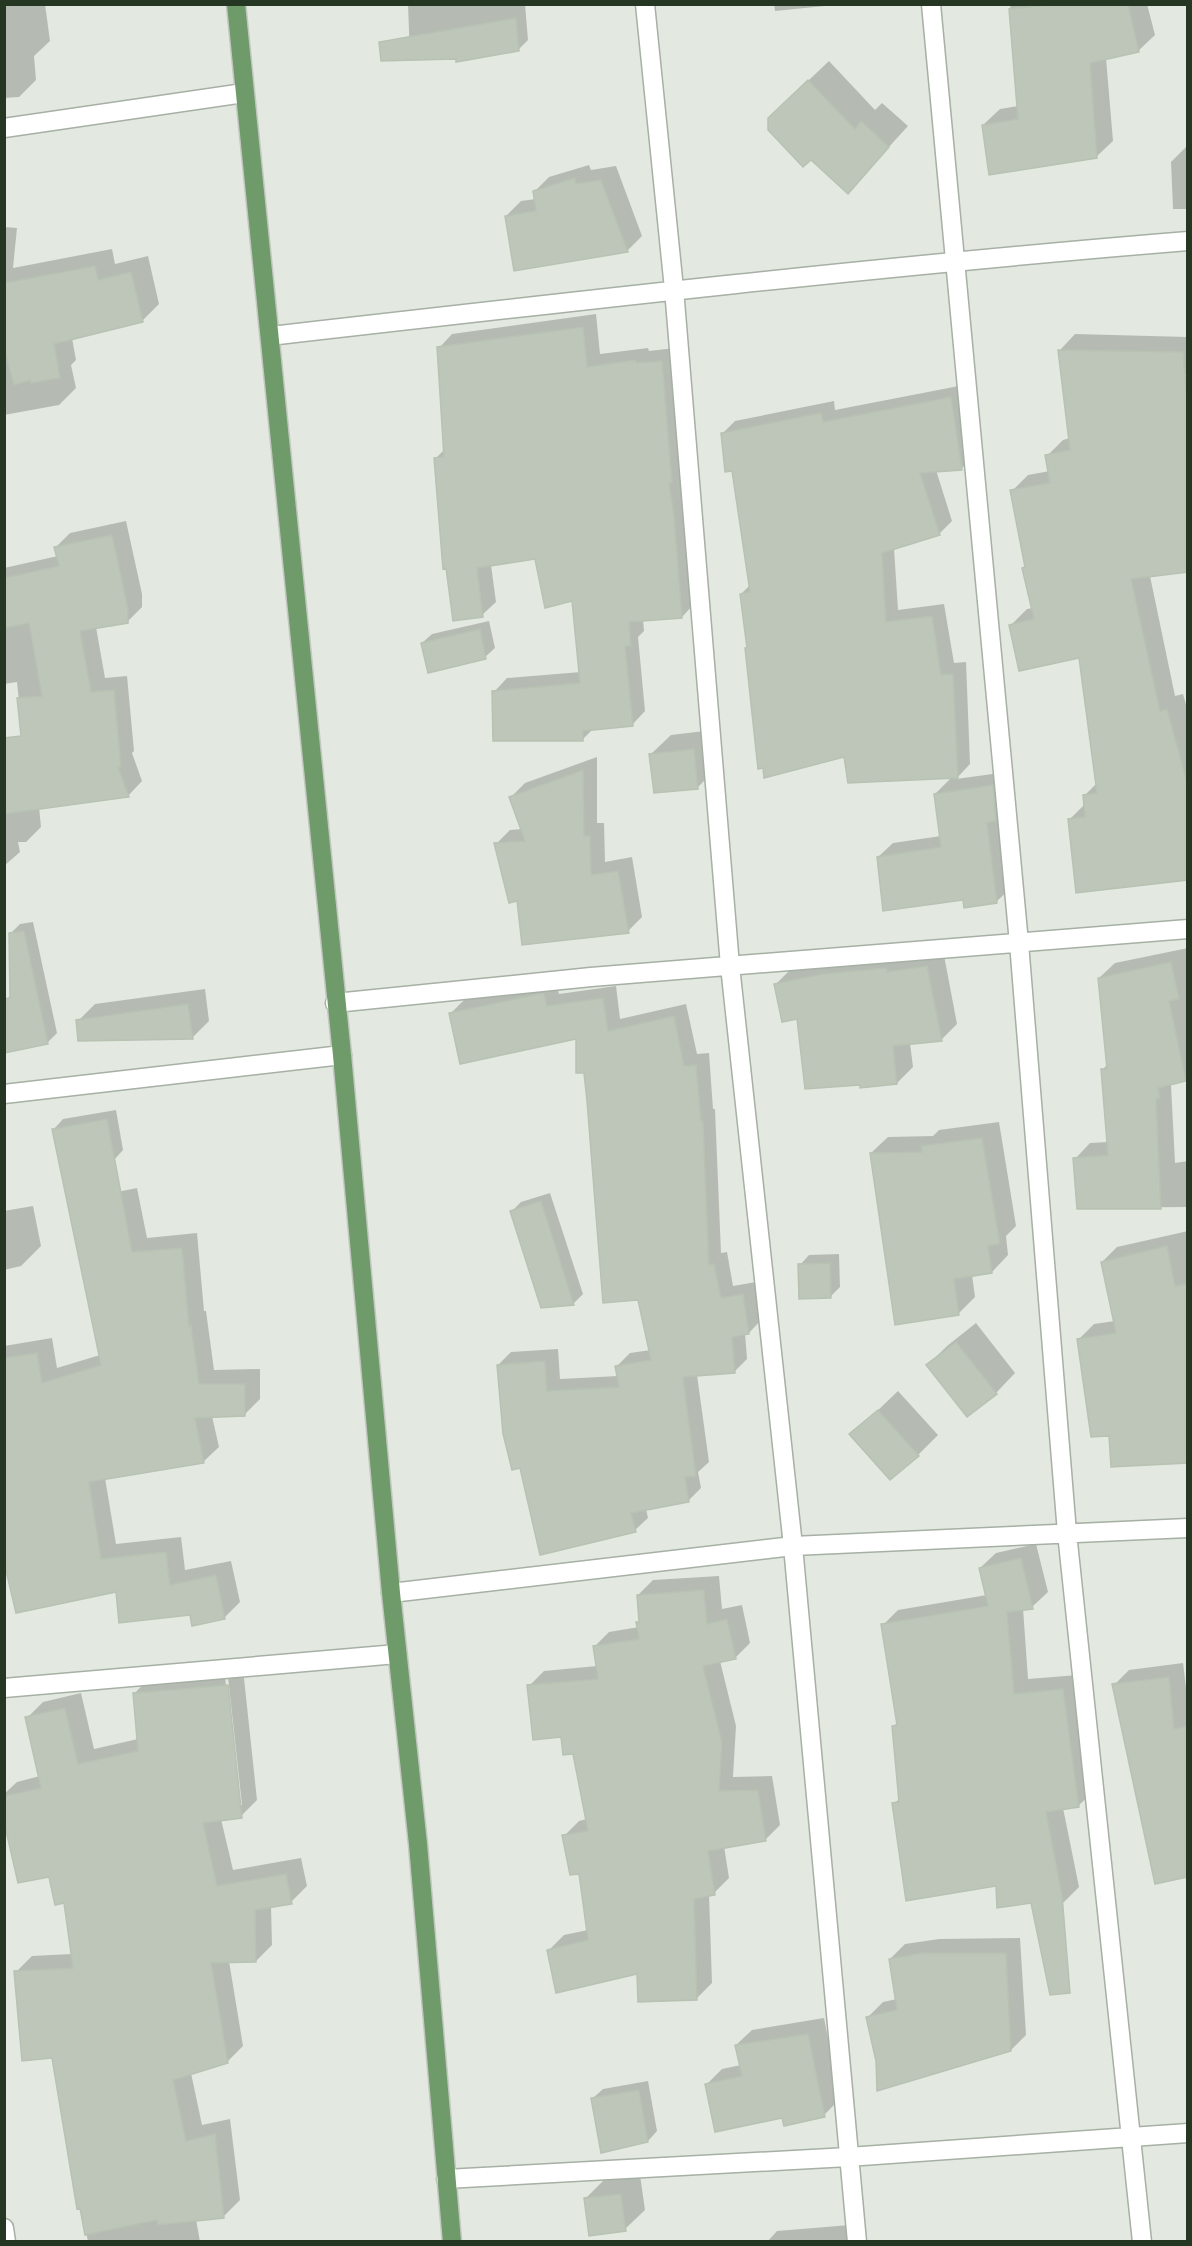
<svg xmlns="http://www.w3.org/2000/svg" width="1192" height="2246" font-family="Raleway,sans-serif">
  <rect width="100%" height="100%" fill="#e3e9e0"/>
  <!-- shadow -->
  <path fill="#0003" fill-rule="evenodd" d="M4 4H45L50 41 34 56 36 80 19 97 4 98Z
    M408 4H525L528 40 518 50 457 57 410 58Z
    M774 4H845L775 11Z
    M1010 4H1147L1155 35 1138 51 1106 58 1113 141 1096 157 983 125 1000 109 1018 106Z
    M829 61 875 110 882 103 908 126 848 192 789 99Z
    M1188 145V209H1173L1171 162Z
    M589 165 591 170 616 166 642 236 627 251 506 216 521 201 536 199 535 191 549 177Z
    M4 227 17 228 13 268 112 249 115 264 148 256 159 304 142 321 72 338 76 360 71 365 76 388 59 405 4 415Z
    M596 314 600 354 648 348 649 351 675 348 695 603 682 617 643 619 644 631 638 637 645 711 632 725 594 728 582 740 494 692 507 678 581 672 573 599 536 557 491 565 496 602 482 615 436 458 445 449 439 348 452 334Z
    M1075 334 1188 337V374L1116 388 1150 576 1175 696 1183 694 1188 712V879L1069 820 1085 804 1084 796 1097 783 1080 656 1011 625 1027 609 1033 608 1023 568 1026 566 1012 491 1028 475 1050 471 1047 456 1063 440 1070 438 1060 350Z
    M964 385 974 456 962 468 936 470 952 521 939 534 894 548 898 610 944 604 954 663 966 662 970 764 956 779 1007 772 1011 888 996 902 878 857 893 843 941 836 935 794 952 777 846 755 746 649 748 646 741 594 750 585 733 469 722 434 735 421 834 401 835 410Z
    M126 521 142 594V607L127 622 96 627 105 678 127 676 134 751 132 753 142 781 128 796 39 807 41 827 26 842H18L20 852 4 866V741L23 740 17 682 4 684V568L58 556 56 547 70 533Z
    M489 621 495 648 485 657 422 643 432 634Z
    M713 730 717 768 698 787 651 754 671 735Z
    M597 757V823H604L605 862 632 857 642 917 628 931 518 899 496 844 510 830 522 829 511 797 525 783Z
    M33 922 57 1033 48 1042 7 999 11 995V933L20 924Z
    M1188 948V1078L1171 1085 1175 1163 1188 1161V1207L1078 1208 1075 1159 1090 1143 1108 1142 1102 1070 1108 1064 1099 978 1115 963Z
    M943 950 957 1024 941 1040 910 1043 913 1067 897 1083H861L798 1017 775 985 791 969Z
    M556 981 559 994 616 986 620 1019 686 1004 697 1054 709 1053 713 1109H715L721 1253 727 1252 733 1286 756 1282 761 1320 749 1333H745L747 1359 734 1372 697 1375 709 1462 698 1472 701 1488 688 1501 646 1509 648 1518 635 1530 498 1365 511 1352 558 1349 560 1379 618 1376 617 1366 630 1353 651 1350 577 1037 451 1013 464 1000Z
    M205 989 209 1021 193 1037 78 1021 95 1004Z
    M116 1110 123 1150 114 1160 54 1129 63 1119Z
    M999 1122 1016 1226 1006 1236 1008 1255 992 1272 972 1275 975 1297 959 1313 871 1153 888 1137 933 1136 939 1130Z
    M137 1188 147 1238 197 1233 204 1311H206L214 1370 260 1369V1399L244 1415 212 1416 219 1447 203 1462 105 1478 116 1544 181 1537 185 1570 231 1561 240 1602 225 1617 193 1625 191 1614 4 1555V1346L52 1338 57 1368 100 1355 87 1198Z
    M550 1193 583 1294 573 1304 512 1211 521 1202Z
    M33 1206 41 1246 21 1266 4 1270V1211Z
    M1188 1231V1461L1111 1434 1079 1339 1094 1324 1115 1321 1102 1262 1117 1247Z
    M839 1254 840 1287 830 1297 800 1265 809 1255Z
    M976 1323 1015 1373 996 1393 928 1365 947 1346Z
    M898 1391 938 1435 918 1455 890 1478 852 1435Z
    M1036 1544 1048 1592 1032 1607 1023 1608 1028 1679 1078 1675 1094 1791 1078 1806 1063 1808 1079 1887 1064 1902 1033 1909 1032 1902 997 1885 894 1804 900 1798 894 1726 898 1722 883 1625 898 1610 987 1595 980 1568 996 1553Z
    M719 1576 722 1609 742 1605 750 1643 735 1658 720 1661 736 1726 733 1777 772 1776 780 1825 765 1840 724 1846 729 1878 714 1893 709 1894 712 1983 697 1998 639 1972 549 1950 564 1935 588 1930 580 1872 564 1836 579 1821 587 1819 574 1752 529 1686 544 1671 597 1666 594 1647 609 1632 639 1627 638 1595 653 1580Z
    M1183 1663 1188 1704V1774L1114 1685 1129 1670Z
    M243 1669 257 1800 241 1816 221 1819 233 1870 301 1858 307 1886 291 1902 271 1906 272 1945 256 1961H229L243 2046 227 2062 191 2073 202 2125 230 2119 240 2200 224 2216 196 2219 200 2242H88L54 2056 16 1972 32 1956 72 1954 65 1901 50 1875 4 1815V1794L17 1782 40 1776 27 1718 43 1702 81 1693 94 1749 138 1739 134 1694 150 1677ZM225 1677H228L242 1805H239Z
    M1020 1938 1026 2035 1011 2050 877 2061 868 2017 883 2002 897 1999 890 1959 905 1944 939 1939Z
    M824 2018 840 2099 824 2115 706 2085 722 2069 741 2065 736 2045 752 2030Z
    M648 2081 657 2131 648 2141 593 2098 603 2089Z
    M640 2175 645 2210 625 2229 585 2199 605 2179Z
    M850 2225 851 2242H767L777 2231Z"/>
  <!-- building -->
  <path fill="#bdc6b9" stroke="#b7c2b3" stroke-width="1.5" d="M1059 4H1128L1139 52 1090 63 1097 158 989 175 982 125 1018 119 1009 9Z
    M516 18 519 51 456 62V59L381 61 379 42Z
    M808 80 855 129 861 121 889 147 848 194 811 160 803 167 768 130V118Z
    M575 178 576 184 601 180 628 252 514 271 505 216 536 211 533 191Z
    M95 266 98 280 131 272 143 322 54 344 60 378 31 383 30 380 14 385 4 348V283Z
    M583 327 587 367 636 360V363L662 361 672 483H669L674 516 682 618 629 622 631 646H625L633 726 583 731V741H493L492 691 580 683 572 601 545 608 535 559 477 568 483 617 453 621 446 568 443 569 434 458 444 457 437 347Z
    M1058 350 1183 352 1188 410V572L1131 579 1160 711 1167 709 1188 786V880L1076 893 1068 819 1085 817 1083 795 1097 793 1079 658 1019 671 1009 625 1034 619 1022 568 1025 567 1010 490 1050 483 1045 455 1070 450Z
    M951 397 962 470 920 473 940 535 882 553 886 622 932 616 941 675 953 674 958 778 848 783 844 757 764 778 763 768 758 769 745 648H747L740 594 750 592 732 471 725 472 721 433 821 413 823 422Z
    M112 535 128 609V623L80 631 91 692 114 690 121 767H118L129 797 4 814V738L21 736 17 698 42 696 29 623 4 628V578L59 566 54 547Z
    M480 629 486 659 428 673 421 643Z
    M694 749 698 789 654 793 649 754Z
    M583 770 584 836H590L591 875 618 871 629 933 522 945 517 901 509 903 494 843 525 841 509 797Z
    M993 785 996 821 987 823 997 903 964 908 963 900 883 911 877 857 941 847 934 794Z
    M24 931 48 1044 4 1053V999L10 998 9 933Z
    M1171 962 1179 999 1169 1001 1186 1081 1158 1088 1160 1098 1156 1099 1161 1209H1077L1073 1158 1108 1155 1101 1069H1107L1098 978Z
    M927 966 942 1041 893 1046 897 1084 860 1088V1085L805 1089 797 1019 782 1022 774 984 822 974 886 968 887 972Z
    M544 993 547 1006 603 998 608 1031 674 1016 684 1066 696 1065 701 1121H703L709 1265 714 1264 721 1298 743 1294 749 1334 732 1337 735 1373 683 1377 696 1476 685 1477 689 1502 631 1513 636 1532 540 1555 520 1468 512 1470 503 1434 497 1365 545 1361 547 1391 619 1387 615 1366 651 1360 638 1300 603 1303 587 1101 584 1073H576V1039L460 1064 449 1013Z
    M188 1004 193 1039 78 1041 76 1020Z
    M107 1119 132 1252 182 1248 189 1326 191 1325 199 1384H245V1416L195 1418 204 1463 89 1482 101 1559 166 1552 170 1585 216 1575 225 1619 192 1626 190 1615 119 1623 116 1592 16 1613 4 1562V1358L37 1353 42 1383 101 1365 52 1129Z
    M982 1138 1000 1244 988 1246 992 1273 954 1279 959 1315 895 1325 870 1153 922 1152 921 1146Z
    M541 1201 574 1305 541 1308 510 1211Z
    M1167 1246 1175 1286 1188 1284V1463L1111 1467 1109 1436 1091 1437 1077 1339 1116 1333 1101 1262Z
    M830 1263 831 1298 799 1299 798 1264Z
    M956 1342 997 1394 967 1417 926 1365Z
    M878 1410 919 1456 890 1480 849 1434Z
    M1021 1558 1033 1609 1007 1612 1014 1694 1063 1689 1079 1807 1046 1812 1062 1895 1070 1993 1050 1995 1031 1903 997 1908 996 1886 906 1901 892 1803 899 1802 892 1726 897 1725 881 1624 988 1606 979 1568Z
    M704 1590 707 1624 727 1619 736 1659 703 1666 722 1742 719 1791 758 1790 766 1841 708 1851 715 1895 694 1899 697 2000 638 2002 637 1974 556 1993 547 1950 588 1940 579 1874 570 1875 562 1835 588 1831 573 1754 563 1755 561 1737 533 1740 527 1685 598 1679 593 1646 639 1639 636 1622H639L637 1595Z
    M1169 1677 1174 1729 1188 1726V1877L1155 1884 1112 1684Z
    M228 1685 242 1818 203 1823 217 1886 286 1874 292 1904 255 1910 256 1962 211 1963 228 2063 173 2080 186 2141 215 2134 224 2218 158 2225 157 2220 85 2235 80 2208 77 2209 52 2058 22 2061 14 1971 73 1968 64 1903 55 1905 49 1877 18 1883 4 1822V1796L41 1788 25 1717 65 1708 78 1764 138 1751 133 1693Z
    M923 1953H1006L1011 2051 877 2091 876 2061 866 2017 897 2010 889 1959Z
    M808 2034 825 2117 784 2126 782 2118 715 2132 705 2084 742 2076 735 2045Z
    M639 2090 648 2142 601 2153 591 2098Z
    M621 2194 626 2231 589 2236 584 2198Z"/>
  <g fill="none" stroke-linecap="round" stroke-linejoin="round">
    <defs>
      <path id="minor" d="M645 4 674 289 730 966 793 1546 857 2242
        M931 4 1019 943 1067 1533 1142 2242
        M4 128 244 93
        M270 336C576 301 881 266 1188 241
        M335 1003 591 977 1188 929
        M4 1094 342 1055
        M391 1593 793 1546 1188 1528
        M4 1688 397 1654
        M446 2179 848 2157 1188 2133
        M4 2228 6 2242"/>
      <path id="major" d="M236 4 342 1055 391 1593 418 1844 452 2242"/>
    </defs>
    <!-- minor casing -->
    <use href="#minor" stroke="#a6b0a4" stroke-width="21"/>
    <!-- major casing -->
    <use href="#major" stroke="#c2c7c1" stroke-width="21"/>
    <!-- minor -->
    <use href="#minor" stroke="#fff" stroke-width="18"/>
    <!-- major -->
    <use href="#major" stroke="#6f9a6a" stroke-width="18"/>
  </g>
  <!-- border -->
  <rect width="1192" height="2246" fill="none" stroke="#253723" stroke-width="12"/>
</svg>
